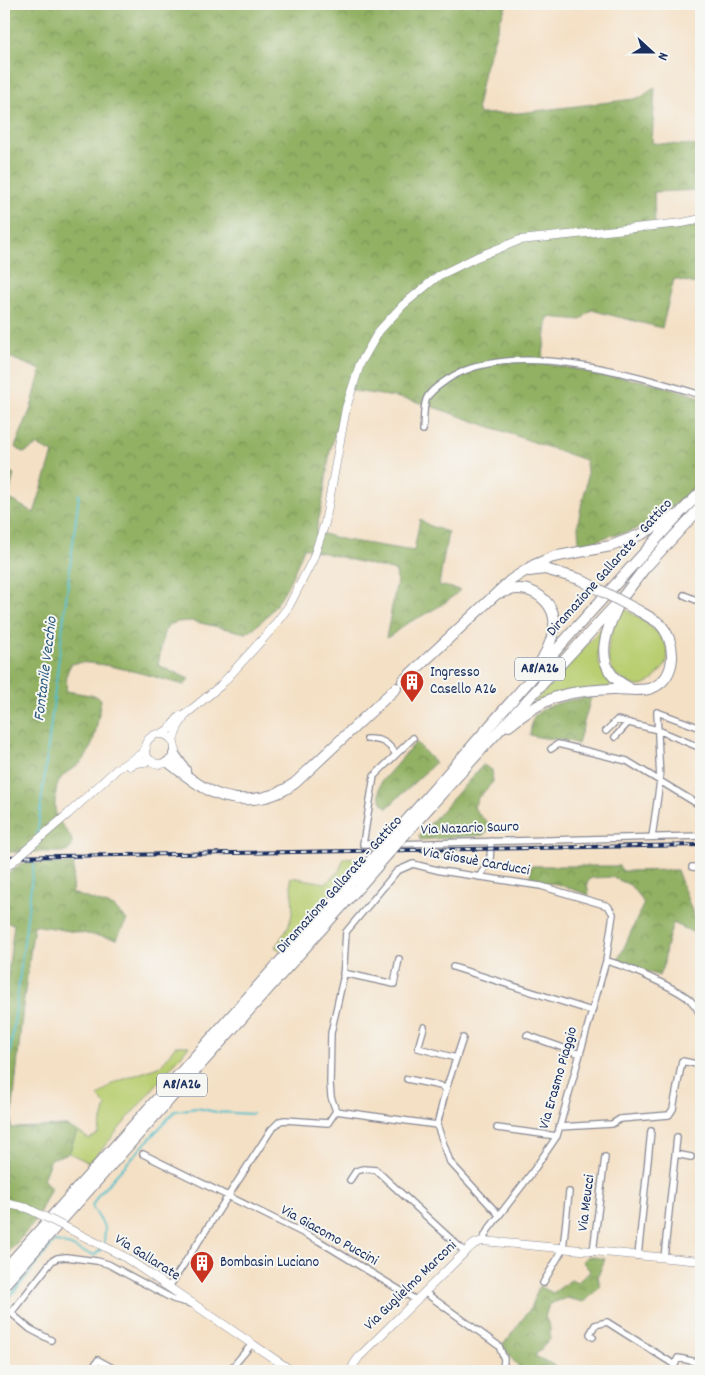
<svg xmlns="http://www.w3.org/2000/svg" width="705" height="1375" font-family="Dekko,sans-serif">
  <defs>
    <pattern id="forest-crowns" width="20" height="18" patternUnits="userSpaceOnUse" patternTransform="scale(1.25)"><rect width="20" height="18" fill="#92b163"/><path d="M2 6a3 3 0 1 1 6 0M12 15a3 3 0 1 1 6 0" fill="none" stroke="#769055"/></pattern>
  </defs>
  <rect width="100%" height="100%" fill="#f6f6f2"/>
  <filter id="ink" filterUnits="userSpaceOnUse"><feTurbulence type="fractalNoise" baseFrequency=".02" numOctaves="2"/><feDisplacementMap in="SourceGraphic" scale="10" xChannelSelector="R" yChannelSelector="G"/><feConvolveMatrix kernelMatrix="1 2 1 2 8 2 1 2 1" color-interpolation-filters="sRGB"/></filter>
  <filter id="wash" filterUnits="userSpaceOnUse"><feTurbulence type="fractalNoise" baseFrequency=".0096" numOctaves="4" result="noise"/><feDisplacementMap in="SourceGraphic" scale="20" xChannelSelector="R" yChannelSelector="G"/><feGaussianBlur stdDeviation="1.12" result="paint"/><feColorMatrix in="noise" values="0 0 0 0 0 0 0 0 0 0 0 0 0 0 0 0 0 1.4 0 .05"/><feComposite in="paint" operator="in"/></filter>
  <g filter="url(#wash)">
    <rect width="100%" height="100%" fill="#f4e0c5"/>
    <!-- grass -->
    <path fill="#b9ce71" stroke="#6a7e68" d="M623 608C640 619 676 637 666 664 665 667 661 670 659 673 655 678 648 685 641 686 635 687 628 682 623 680 597 665 610 628 623 608Z
      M605 624C599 639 593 659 604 673 607 678 611 681 614 686L531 706Z
      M367 857 282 951 275 947C296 918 294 912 290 877L326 883 339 871 344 858Z
      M175 1046H189L90 1163 69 1153 77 1131 89 1139 98 1134 106 1106 98 1096 113 1083 161 1066Z"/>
    <!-- forest -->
    <path fill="url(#forest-crowns)" stroke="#567060" d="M4 4H507L501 18 484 71 477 107 479 114 519 113 634 99 643 96 655 87 652 143 701 146V190L654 192 655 230 701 226V285L674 279 662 328 591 310 581 320 548 317 542 363 653 383 701 397V481C679 502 658 521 628 532 622 534 615 534 609 536 598 540 591 544 579 545 579 539 578 532 578 526 579 504 592 482 585 460L422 403 395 397 347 390 330 451 323 499 316 532 345 540 414 551 420 519 430 526 448 532 439 585 460 590C444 606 425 614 406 624 399 628 394 635 386 638L397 581 396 571 304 548C292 579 276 616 246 633L191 621 177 622 169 625 164 632 158 665 189 679 184 685C162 679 90 657 71 664L67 673 66 691 96 696 101 699C99 715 95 745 85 758 75 772 60 769 56 791 55 799 54 810 57 817 61 828 83 843 66 852H4V694L6 681 4 679V469L14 474 8 498 34 513 53 453 37 445 24 453 15 447 31 408 41 370 9 357 4 368Z
      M591 697 578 744C563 738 546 740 530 735 531 730 531 724 533 719 538 705 578 698 591 697Z
      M416 742 435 763 387 808C379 800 377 792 382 781Z
      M483 765 492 770 493 782 478 798 474 807C478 816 487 819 491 828L483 835 420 840 419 836Z
      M22 863 74 864 72 893 114 907 127 920 117 939 34 925 23 1006 11 1128 66 1126 77 1131 69 1153 51 1159 43 1179 51 1188 35 1222 4 1257V1006L14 924 4 922V877Z
      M531 866H619L623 871 677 870 701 936 673 923 666 947 664 963 659 976 617 961 622 952 644 903 630 885 612 877 591 878 587 883 589 895 557 884 530 881Z
      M589 1256 605 1259 598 1276 600 1286 591 1296 583 1302 567 1298 549 1304 545 1317 550 1327V1339L535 1356 566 1371H523L512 1359 503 1345 531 1308 539 1286 553 1293 571 1280 577 1283 590 1271 582 1261Z"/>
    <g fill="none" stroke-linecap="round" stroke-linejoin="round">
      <!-- stream -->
      <path stroke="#52bfca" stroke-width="2" d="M37 836 79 494
        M4 1104 34 861
        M104 1243 105 1228 92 1206 98 1195 175 1111 197 1108 216 1112 252 1114
        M4 1304 54 1242C71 1242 78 1253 95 1255L101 1249"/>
    </g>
  </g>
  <g filter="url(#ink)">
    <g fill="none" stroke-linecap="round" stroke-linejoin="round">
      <defs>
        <path id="street" d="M423 430C424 421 423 409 426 400 429 391 441 384 448 379 513 338 633 374 701 395
          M684 595 701 602
          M606 731 617 720 658 730 701 748
          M615 737 628 723
          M367 739C382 739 387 742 396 754
          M551 749 558 744 627 761 701 806
          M652 837 660 781 657 712 701 728
          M384 844H363L374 776 413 738
          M396 844 701 836
          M692 867 701 868
          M479 877 490 860 491 841
          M606 961C622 964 681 990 691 1001 696 1006 699 1011 701 1018
          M453 967 592 1011
          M343 973 394 984 399 959
          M424 1027 418 1048 456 1058
          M527 1035 580 1054
          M407 1079 441 1086 446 1089 437 1125
          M446 1089 463 1038
          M336 1111 331 1097 330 1084 331 1033 343 979 346 932 397 871 413 864 441 871 541 886 608 906 613 914 606 961 557 1136 531 1174 488 1230 482 1241
          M336 1111 437 1125
          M437 1125 450 1162 499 1215
          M559 1127 612 1124 620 1119 669 1115 673 1109 682 1061 701 1065
          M497 1128 557 1136
          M143 1154 319 1241 416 1300
          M675 1154 691 1157
          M350 1180 356 1171 364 1169 376 1170 465 1252
          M593 1252 605 1157
          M638 1256 651 1131
          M664 1258 677 1137
          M543 1283 563 1249 569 1192
          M169 1287 271 1130 280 1121 285 1120 328 1123 336 1111
          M424 1292 499 1346 504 1359 503 1371
          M593 1337 590 1334 595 1325 607 1322 675 1365
          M51 1340 30 1329 11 1313 52 1261 57 1258 66 1257 97 1261 108 1264 173 1299 191 1304
          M91 1371 98 1360 118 1371
          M229 1371 252 1344
          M672 1371 678 1358 701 1363"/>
        <path id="secondary" d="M161 734 168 730 180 716
          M145 749a15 15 0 1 1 30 0a15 15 0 1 1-30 0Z
          M173 740 178 727 186 714 220 686 270 631 289 606 313 559 325 523 346 408 360 364 379 331 403 305 438 276 477 257 520 240 682 223 701 219
          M130 766 136 763 152 761
          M68 814 117 769 141 754 146 748
          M4 1203 27 1208
          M123 1256 292 1371
          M351 1371 354 1364 359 1357 465 1252 474 1244 482 1241 701 1261"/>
        <path id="highway" d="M529 571 545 569 579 579
          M498 593C504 592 511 589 517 589 534 588 551 601 554 618 556 633 547 651 540 663
          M617 608C607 629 596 656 613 676 617 681 624 685 629 688
          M403 681 511 580 534 565 553 557 611 546 642 534 674 516
          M509 726C521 716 537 705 551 699 570 691 595 690 615 689 627 689 641 692 652 688 678 677 677 641 659 623 653 619 646 615 639 611
          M174 754 185 770
          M168 762C179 770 191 780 203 787 231 805 268 803 295 783L396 688
          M399 829 574 630 683 510 701 492
          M407 832 482 749 622 598 644 569 701 507
          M4 1270 351 882
          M4 1285 360 886"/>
      </defs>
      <!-- street casing -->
      <use href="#street" stroke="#888892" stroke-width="8"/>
      <!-- secondary casing -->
      <use href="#secondary" stroke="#888892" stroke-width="9"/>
      <!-- highway casing -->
      <use href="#highway" stroke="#888892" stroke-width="12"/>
      <!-- street -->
      <use href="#street" stroke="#fff" stroke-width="5.5"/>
      <!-- secondary -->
      <use href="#secondary" stroke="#fff" stroke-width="8"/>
      <!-- highway -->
      <use href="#highway" stroke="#fff" stroke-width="10"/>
      <defs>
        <path id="rail" d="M4 857 701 845"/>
      </defs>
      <!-- rail casing -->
      <use href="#rail" stroke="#1b2f5e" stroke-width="4"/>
      <!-- rail -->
      <use href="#rail" stroke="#f6f6f2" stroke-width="2" stroke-dasharray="5.5" stroke-linecap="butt"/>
      <defs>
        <path id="secondary-bridge" d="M4 869 68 814
          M27 1208 123 1256"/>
        <path id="highway-bridge" d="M579 579 639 611
          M351 882 399 829
          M360 886 407 832"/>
      </defs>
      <!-- secondary-bridge casing -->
      <use href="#secondary-bridge" stroke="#888892" stroke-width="9" stroke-linecap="butt"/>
      <!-- highway-bridge casing -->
      <use href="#highway-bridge" stroke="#888892" stroke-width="12" stroke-linecap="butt"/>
      <!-- secondary-bridge -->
      <use href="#secondary-bridge" stroke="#fff" stroke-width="8"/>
      <!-- highway-bridge -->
      <use href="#highway-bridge" stroke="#fff" stroke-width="10"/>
    </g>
  </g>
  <!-- icons -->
  <defs>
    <symbol id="building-pin" viewBox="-11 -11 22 30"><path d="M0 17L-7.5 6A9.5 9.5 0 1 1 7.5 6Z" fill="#c8321e" stroke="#f6f6f2"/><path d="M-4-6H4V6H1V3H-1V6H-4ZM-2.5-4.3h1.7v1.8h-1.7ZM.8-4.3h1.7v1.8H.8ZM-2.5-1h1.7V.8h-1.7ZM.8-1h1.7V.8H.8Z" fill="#fff"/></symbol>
  </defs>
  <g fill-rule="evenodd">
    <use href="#building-pin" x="398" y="668" width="28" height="38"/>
    <use href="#building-pin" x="188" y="1249" width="28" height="38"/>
  </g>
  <g text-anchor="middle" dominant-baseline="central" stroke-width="4" stroke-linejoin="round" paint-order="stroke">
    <!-- shield labels -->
    <g fill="#f6f6f2" stroke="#5d6b8a" stroke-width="1">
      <rect x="515" y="657.5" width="50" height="23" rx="4"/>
      <rect x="157" y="1073.5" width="50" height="23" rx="4"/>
    </g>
    <g font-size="14" font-weight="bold" fill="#1b2f5e">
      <text x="540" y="669">A8/A26</text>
      <text x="182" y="1085">A8/A26</text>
    </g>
    <!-- street labels -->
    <g font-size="15" fill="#1b2f5e" stroke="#f6f6f2">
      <text transform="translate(610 568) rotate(-48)">Diramazione Gallarate - Gattico</text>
      <text transform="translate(470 829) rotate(-2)">Via Nazario Sauro</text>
      <text transform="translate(476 862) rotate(10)">Via Giosuè Carducci</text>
      <text transform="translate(340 885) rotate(-48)">Diramazione Gallarate - Gattico</text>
      <text transform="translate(559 1078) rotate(-74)">Via Erasmo Piaggio</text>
      <text transform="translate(587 1203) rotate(-83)">Via Meucci</text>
      <text transform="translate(329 1236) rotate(29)">Via Giacomo Puccini</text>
      <text transform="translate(147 1258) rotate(32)">Via Gallarate</text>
      <text transform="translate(411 1286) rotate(-44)">Via Guglielmo Marconi</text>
    </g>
    <!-- poi labels -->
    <g font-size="15" fill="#1b2f5e" stroke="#f6f6f2" text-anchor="start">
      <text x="430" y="673">Ingresso<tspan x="430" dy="17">Casello A26</tspan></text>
      <text x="220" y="1263">Bombasin Luciano</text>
    </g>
    <!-- water labels -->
    <g font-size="16" font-style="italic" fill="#2c5a7e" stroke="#f6f6f2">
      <text transform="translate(46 669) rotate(-83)">Fontanile Vecchio</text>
    </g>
  </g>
  <!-- margin -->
  <rect width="705" height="1375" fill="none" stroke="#f6f6f2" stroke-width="20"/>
  <!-- north arrow -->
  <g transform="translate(652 52) rotate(111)" stroke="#f6f6f2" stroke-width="4" paint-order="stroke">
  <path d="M0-4L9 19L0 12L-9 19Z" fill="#1b2f5e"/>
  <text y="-8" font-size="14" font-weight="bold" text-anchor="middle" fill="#1b2f5e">N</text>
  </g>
</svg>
